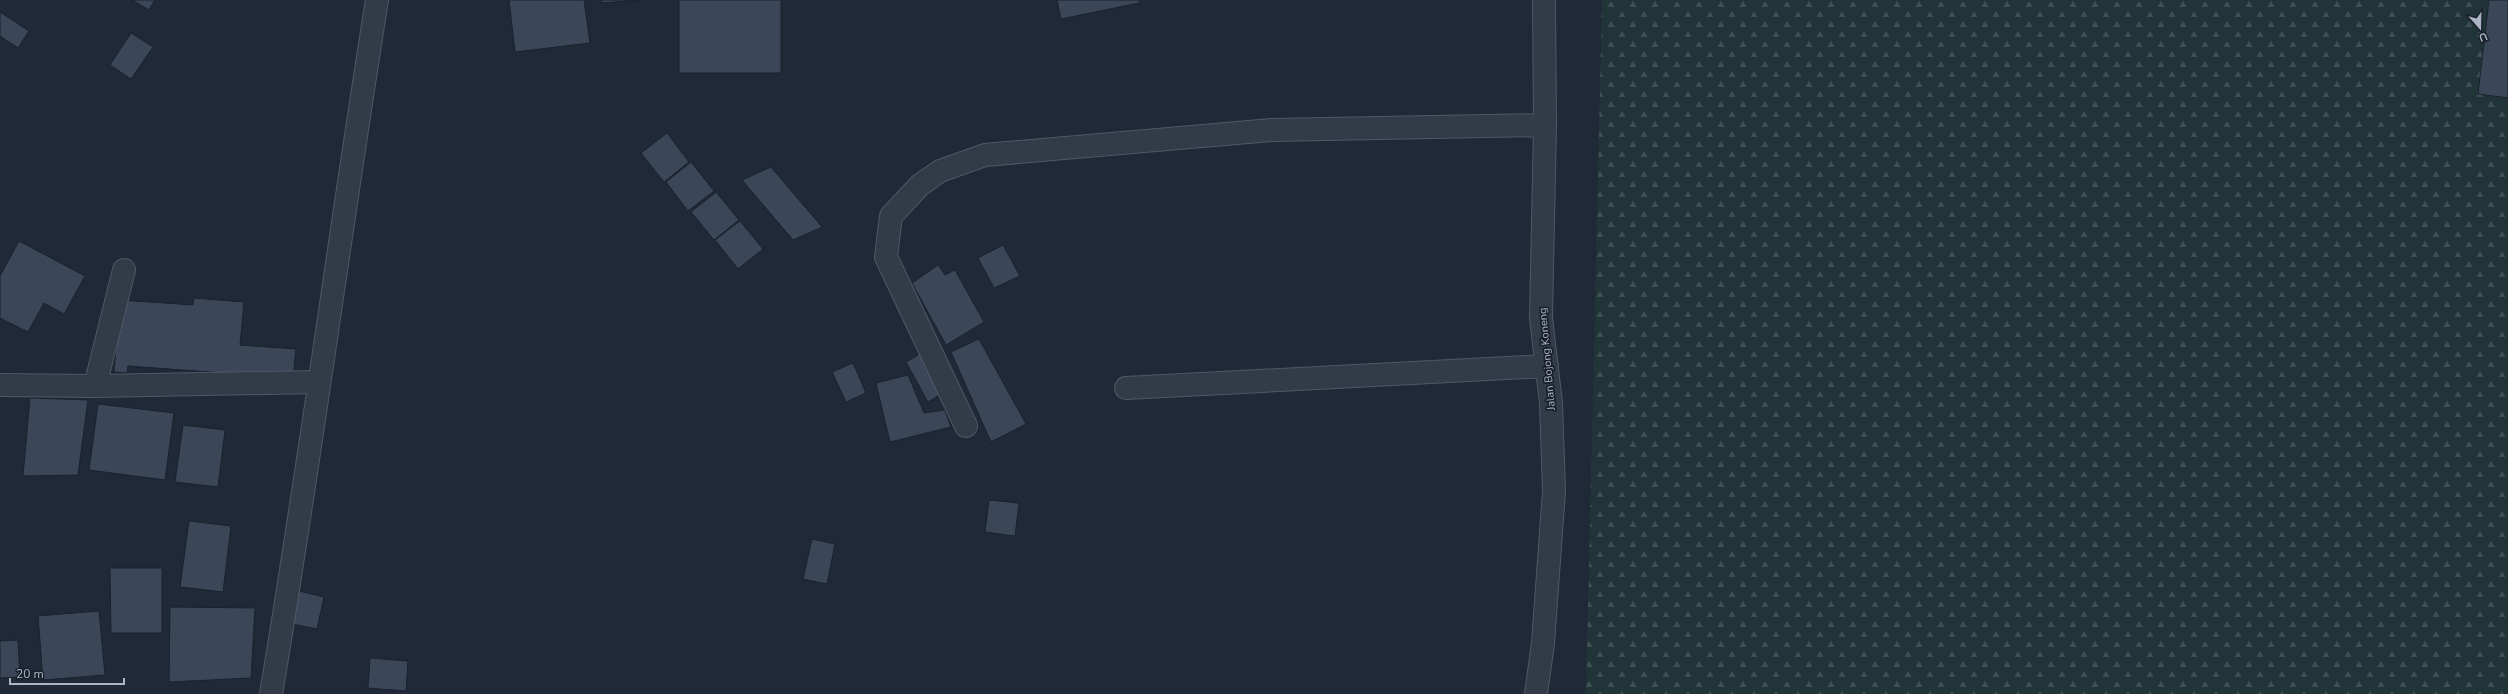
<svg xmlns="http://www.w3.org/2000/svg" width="2508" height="694" font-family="'Nunito Sans',sans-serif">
  <defs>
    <pattern id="forest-firs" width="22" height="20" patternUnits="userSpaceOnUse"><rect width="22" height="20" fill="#213538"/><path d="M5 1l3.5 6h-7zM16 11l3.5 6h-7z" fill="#3f5053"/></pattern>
  </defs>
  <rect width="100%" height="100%" fill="#1f2937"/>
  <!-- forest -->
  <path fill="url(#forest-firs)" d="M1602 0H2508V694H1586Z"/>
  <!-- building -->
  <path fill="#3b4758" stroke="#1a222e" d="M132 0H155L149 10Z
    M509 0H584L590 43 515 52Z
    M602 0H638L602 3Z
    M679 0H781V73H679Z
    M1057 0H1139V3L1061 19Z
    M2489 0H2508V98L2478 94Z
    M0 12 29 31 18 48 0 36Z
    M131 33 153 47 131 79 110 65Z
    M667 133 689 162 664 182 641 153Z
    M691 162 714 191 688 211 666 182Z
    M771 167 822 227 793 240 742 180Z
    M716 192 739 220 714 240 691 212Z
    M740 221 763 249 738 269 715 240Z
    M19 241 85 276 64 314 44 303 28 332 0 318V276Z
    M1003 245 1020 276 994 288 978 258Z
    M938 265 945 275 955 270 984 322 946 345 912 283Z
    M194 298 244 302 240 345 296 349 293 378 128 366 127 373 114 372 120 300 193 305Z
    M979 339 1026 424 991 442 951 352Z
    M928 349 948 390 928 402 906 362Z
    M853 363 866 393 846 402 832 372Z
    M908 375 924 413 945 410 951 427 890 442 876 383Z
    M30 398 88 400 78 475 23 476Z
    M98 404 174 413 165 480 89 470Z
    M183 425 225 430 218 487 175 482Z
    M989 500 1019 503 1015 536 985 532Z
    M189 521 231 526 223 592 180 587Z
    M812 539 835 544 827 584 803 579Z
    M110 568H162V633H111Z
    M299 591 324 597 317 629 292 624Z
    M170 607 255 608 251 678 169 682Z
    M99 611 105 675 43 680 38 616Z
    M18 640 20 677 0 678V641Z
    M370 658 408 661 406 691 368 688Z"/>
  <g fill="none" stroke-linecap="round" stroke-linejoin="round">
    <defs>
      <path id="minor" d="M0 385 95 386 318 382
        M95 386 124 270
        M1126 388 1547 366
        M966 426 886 257 891 216 920 185 940 171 985 155 1272 130 1545 125
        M271 694C310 463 340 231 377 0
        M1536 694 1543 643 1554 491 1551 403 1541 318 1545 125 1544 0"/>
    </defs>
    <!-- minor casing -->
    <use href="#minor" stroke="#505866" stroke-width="24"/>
    <!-- minor -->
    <use href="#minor" stroke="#333b48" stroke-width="22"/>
  </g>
  <g text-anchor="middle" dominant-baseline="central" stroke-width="3.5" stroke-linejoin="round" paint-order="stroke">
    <!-- street labels -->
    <g font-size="11" fill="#adb5c5" stroke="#19202c">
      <text transform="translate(1547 359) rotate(-95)">Jalan Bojong Koneng</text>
    </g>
  </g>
  <!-- north arrow -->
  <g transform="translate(2480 28) rotate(160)" stroke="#19202c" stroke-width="3" paint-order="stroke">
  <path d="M0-3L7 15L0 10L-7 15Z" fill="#adb5c5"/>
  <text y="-6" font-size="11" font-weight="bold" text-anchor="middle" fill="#adb5c5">U</text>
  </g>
  <!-- scale -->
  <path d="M10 678v6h114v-6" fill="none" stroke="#adb5c5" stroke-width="2"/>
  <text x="16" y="678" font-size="12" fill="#adb5c5" stroke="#19202c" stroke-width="3" paint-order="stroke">20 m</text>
</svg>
